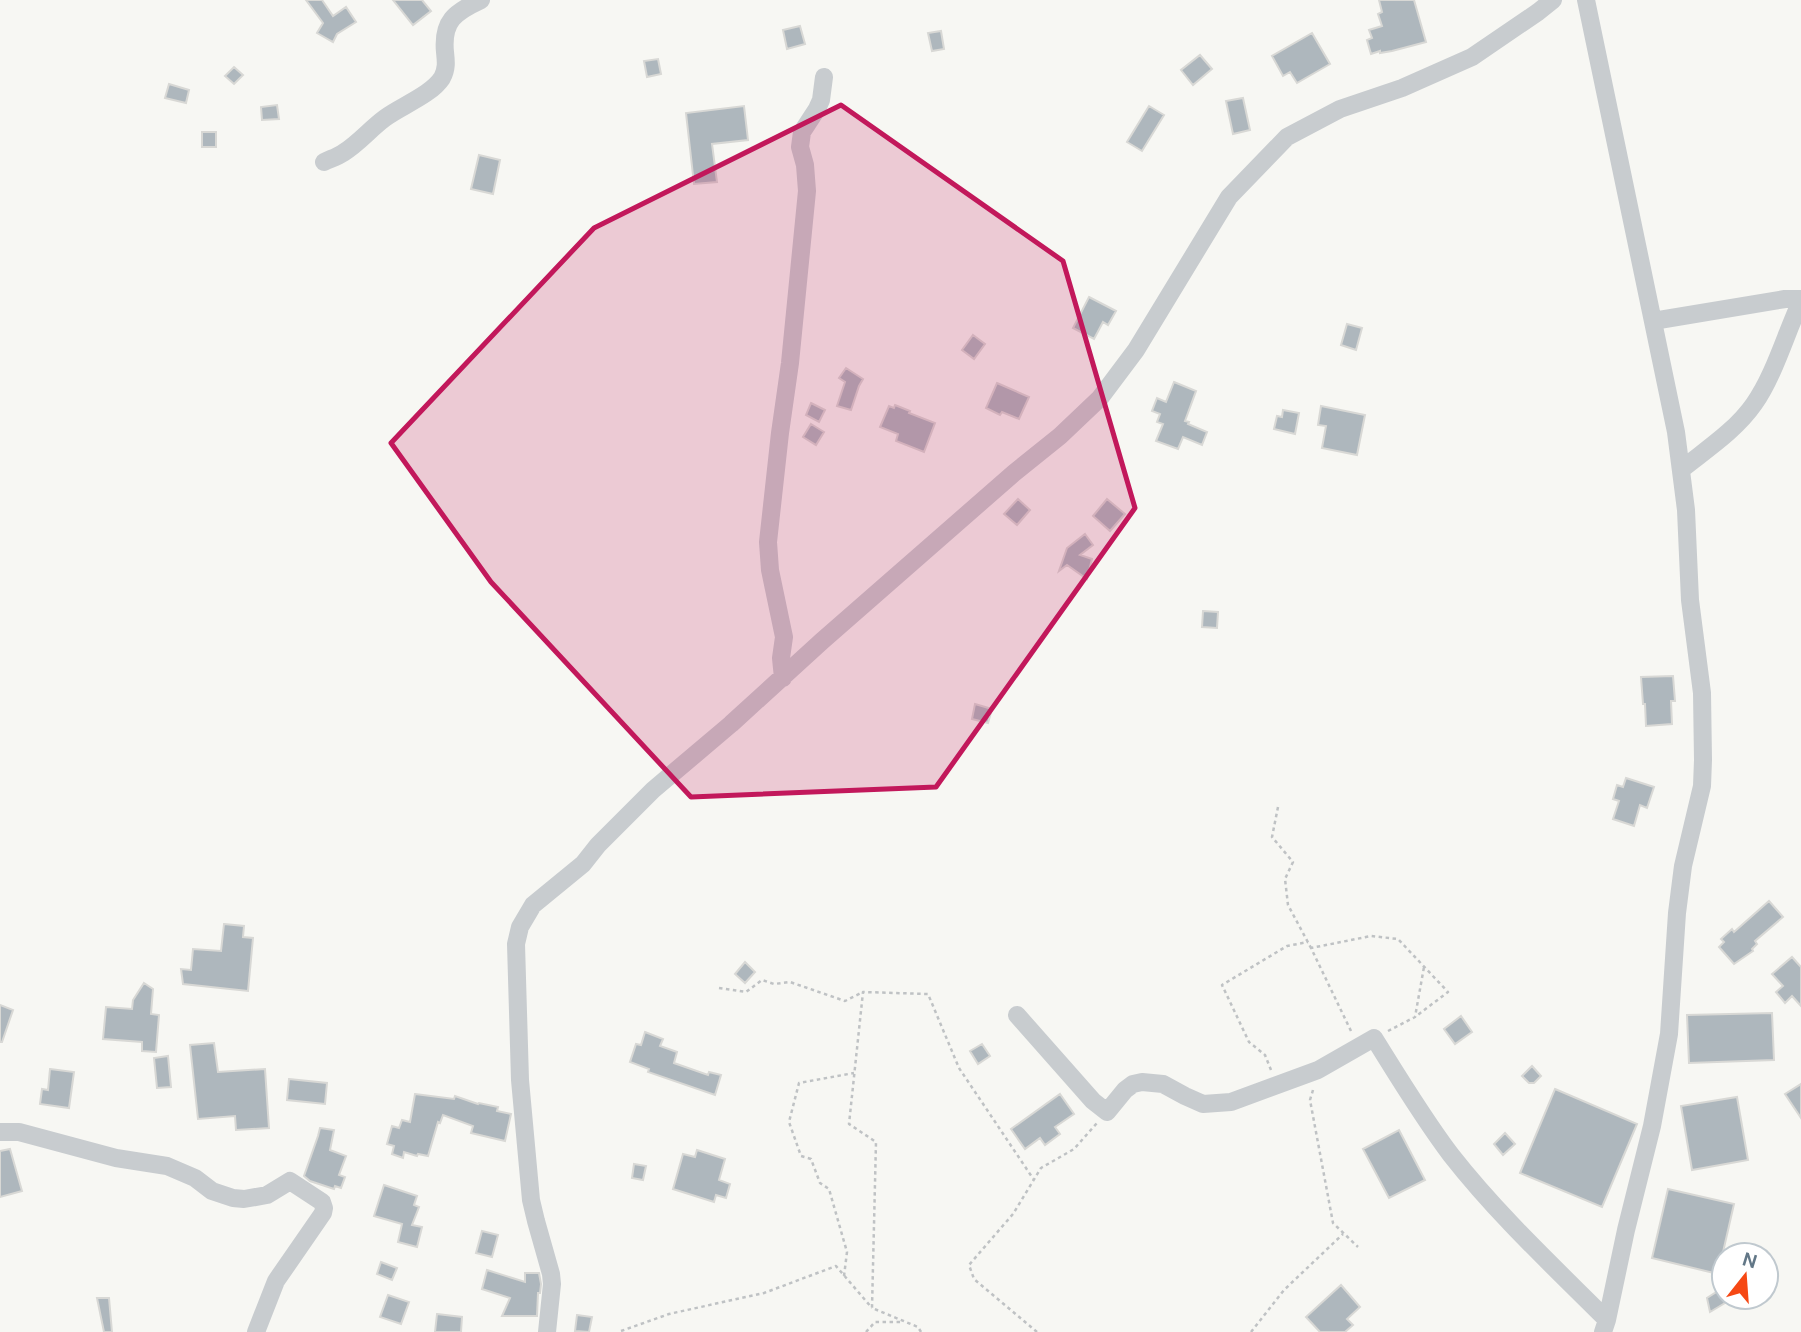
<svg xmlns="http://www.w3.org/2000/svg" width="1801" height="1332" font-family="'DM Sans',sans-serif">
  <rect width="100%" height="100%" fill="#f7f7f3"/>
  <!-- building -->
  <path fill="#aeb7bd" stroke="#d8d8d5" stroke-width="2" d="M306 0H322L333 16 346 7 356 22 337 34 333 42 317 33 323 23Z
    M393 0H422L431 11 413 25Z
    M1379 0H1414L1426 42 1392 51 1380 53V51L1371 54 1367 40 1372 38 1369 30 1382 26 1378 14 1382 12Z
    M800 26 805 44 787 49 783 30Z
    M941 31 944 49 932 51 928 33Z
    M1312 33 1330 64 1297 83 1290 72 1283 76 1272 56Z
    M1200 55 1212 69 1193 85 1181 70Z
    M658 59 661 74 647 77 644 61Z
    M234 67 243 75 234 84 225 76Z
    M169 84 189 90 186 103 165 98Z
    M1243 98 1250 130 1233 134 1226 101Z
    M277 105 279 119 262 120 261 107Z
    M744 106 748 140 712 144 717 182 694 184 686 113Z
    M1149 106 1164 115 1142 151 1127 142Z
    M202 132H216V147H202Z
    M479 155 500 160 493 194 471 189Z
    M1089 297 1116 311 1108 325 1103 322 1094 339 1073 328Z
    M1347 324 1362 328 1356 350 1341 345Z
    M973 335 985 344 974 359 962 350Z
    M846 368 863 379 859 386 851 410 837 406 845 382 839 378Z
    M1174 382 1196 391 1185 421 1189 422 1188 424 1207 432 1202 445 1183 437 1178 449 1156 441 1163 424 1157 422 1160 414 1152 411 1157 398 1166 402Z
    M997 383 1029 397 1019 419 1002 412 1000 415 986 408Z
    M811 403 825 410 819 422 806 415Z
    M895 405 910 411 909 413 935 423 924 452 896 441 898 434 880 427 889 406 894 408Z
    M1321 406 1365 415 1357 455 1322 448 1326 426 1318 425Z
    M1283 410 1299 413 1295 434 1274 429 1277 416 1282 417Z
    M811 424 824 432 816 445 803 437Z
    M1018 499 1030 510 1017 525 1004 514Z
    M1107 499 1125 514 1110 531 1093 516Z
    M1085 534 1093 545 1080 555 1092 559 1087 579 1067 565 1059 571 1067 548Z
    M1203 611 1218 612 1217 628 1202 627Z
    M1673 676 1675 701H1671L1672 724 1646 726 1645 704H1643L1641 677Z
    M975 704 992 709 988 723 972 719Z
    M1626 778 1654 787 1647 808 1640 805 1634 826 1613 819 1619 801 1613 799 1617 785 1623 787Z
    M1769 901 1783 917 1755 941 1757 944 1752 949 1753 951 1734 964 1719 947 1724 942 1721 939 1732 929 1734 932Z
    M224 924 244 926 243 937 253 938 248 991 183 984 181 969 191 970 193 949 221 951Z
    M1792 957 1801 967V1006L1792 996 1785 1003 1776 992 1783 986 1772 974Z
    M745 962 755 972 745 983 735 974Z
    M144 983 153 989 151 1014 159 1015 156 1052 142 1051V1042L103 1039 106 1007 132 1009 133 1000Z
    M0 1005 13 1010 2 1042H0Z
    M1772 1013 1774 1060 1689 1063 1687 1015Z
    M1461 1016 1472 1032 1455 1044 1444 1029Z
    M645 1032 663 1039 660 1046 677 1052 674 1063 708 1075 709 1072 721 1075 715 1095 648 1072 649 1069 630 1062 636 1044 641 1045Z
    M214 1043 218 1072 265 1069 269 1128 236 1130 235 1116 198 1119 190 1045Z
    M982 1044 990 1056 978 1064 970 1051Z
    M168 1056 171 1087 157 1088 154 1058Z
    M1532 1066 1541 1076 1534 1083H1529L1522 1076Z
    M50 1069 74 1072 69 1108 40 1104 42 1089 48 1090Z
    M289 1079 327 1083 325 1104 287 1100Z
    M1801 1084V1118L1785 1094Z
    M1555 1089 1637 1124 1602 1207 1520 1173Z
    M415 1094 454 1099 455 1096 478 1104 479 1103 498 1107 497 1111 511 1114 505 1141 471 1133 473 1126 443 1115 440 1123 438 1122 428 1156 418 1154 417 1156 404 1152 403 1158 392 1154 394 1146 387 1144 392 1126 399 1128 402 1120 410 1122Z
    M1060 1094 1074 1114 1055 1127 1060 1134 1045 1145 1040 1138 1025 1149 1011 1129Z
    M1737 1097 1748 1160 1692 1170 1681 1106Z
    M320 1128 334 1130 330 1150 346 1156 339 1175 345 1177 341 1188 335 1186 334 1189 310 1181 304 1176 318 1136Z
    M1399 1130 1425 1180 1389 1198 1363 1149Z
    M1505 1133 1515 1144 1503 1155 1494 1144Z
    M10 1149 22 1191 0 1197V1151Z
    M697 1150 725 1159 719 1180 730 1184 726 1198 716 1195 714 1202 673 1189 683 1154 695 1157Z
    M634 1164 646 1166 643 1180 632 1178Z
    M384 1185 417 1196 414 1205 419 1207 412 1225 422 1227 417 1247 398 1242 402 1224 374 1216Z
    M1668 1189 1734 1204 1718 1274 1652 1258Z
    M482 1231 498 1235 492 1257 476 1253Z
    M381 1262 397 1268 392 1280 377 1274Z
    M487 1270 525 1282V1273H539L541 1284 540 1293H538L537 1316H502L510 1298 482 1289Z
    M1341 1285 1360 1307 1347 1319 1353 1325 1345 1332H1320L1306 1317Z
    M1718 1291 1725 1303 1710 1312 1707 1298Z
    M388 1295 409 1302 401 1324 380 1317Z
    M97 1298H109L112 1332H104Z
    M437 1314 462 1317 461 1332H435Z
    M577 1315 592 1317 589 1332 575 1331Z"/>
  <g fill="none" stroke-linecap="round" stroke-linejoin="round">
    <!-- path -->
    <path stroke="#bfc2c4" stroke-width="2.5" stroke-dasharray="3.5 3.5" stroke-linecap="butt" d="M1278 807 1272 837 1293 862 1285 879 1288 905 1311 948
      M719 988 746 992 762 980 774 984 790 982 845 1001 863 992
      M1351 1031 1311 948 1371 936 1398 939 1448 992 1415 1017
      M1388 1031 1415 1017 1424 967
      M1271 1070 1265 1055 1249 1042 1222 985 1287 946 1308 942
      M1313 1090 1310 1100 1333 1223 1358 1247
      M844 1276 847 1252 829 1189 820 1183 811 1159 801 1156 789 1122 799 1083 854 1073
      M621 1331 669 1314 764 1293 836 1266 872 1308
      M866 1332 875 1322H903
      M921 1332 918 1327 872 1308 876 1142 849 1124 863 992 928 994 959 1068 1034 1180
      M1037 1332 974 1279 969 1265 1013 1214 1041 1168 1074 1149 1097 1123
      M1251 1332 1284 1290 1343 1234"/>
    <!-- minor -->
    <path stroke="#c8cccf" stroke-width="18" d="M1586 0 1676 432 1686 510 1690 600 1702 693 1703 760 1702 786 1683 866 1677 913 1669 1034 1652 1126 1626 1230 1607 1320 1603 1332
      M324 162C330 159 337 157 343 153 359 143 370 129 385 118 401 106 431 95 442 78 447 69 446 61 445 52 442 21 455 12 481 0
      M1653 321 1785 299H1801
      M1682 469C1707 449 1736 430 1754 404 1774 376 1786 333 1801 301
      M783 678 781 658 784 637 770 570 768 542 780 433 790 363 807 191 805 165 800 147 802 132 817 109 821 100 824 77
      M1017 1015 1093 1101 1107 1112 1125 1090 1133 1084 1142 1082 1163 1084 1185 1096 1203 1104 1231 1102 1318 1070 1374 1038C1399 1078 1423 1118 1451 1155 1498 1215 1554 1267 1607 1320
      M0 1132H19L116 1158 167 1166 195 1178 212 1191 233 1198 244 1199 267 1195 290 1181 322 1202 324 1208 323 1213 276 1281 256 1332
      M547 1332 552 1284 551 1274 536 1221 531 1200 520 1080 516 944 520 927 533 905 583 864 598 845 653 790 731 724 822 641 1014 473 1060 436 1100 398 1136 350 1229 197 1287 137 1340 109 1402 88 1472 57 1538 12 1553 0"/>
  </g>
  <!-- marked area -->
  <path fill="#c2185b" fill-opacity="0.2" stroke="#c2185b" stroke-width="5" stroke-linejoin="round" d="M841 105 1063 261 1135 508 936 787 691 797 491 582 391 443 594 228Z"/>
  <!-- north arrow -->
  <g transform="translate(1745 1276) rotate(17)"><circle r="33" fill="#ffffff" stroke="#c0c9cf" stroke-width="2"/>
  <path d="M0-5L12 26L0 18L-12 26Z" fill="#f64814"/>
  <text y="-10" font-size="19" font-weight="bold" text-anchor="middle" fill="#627787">N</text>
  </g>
</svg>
